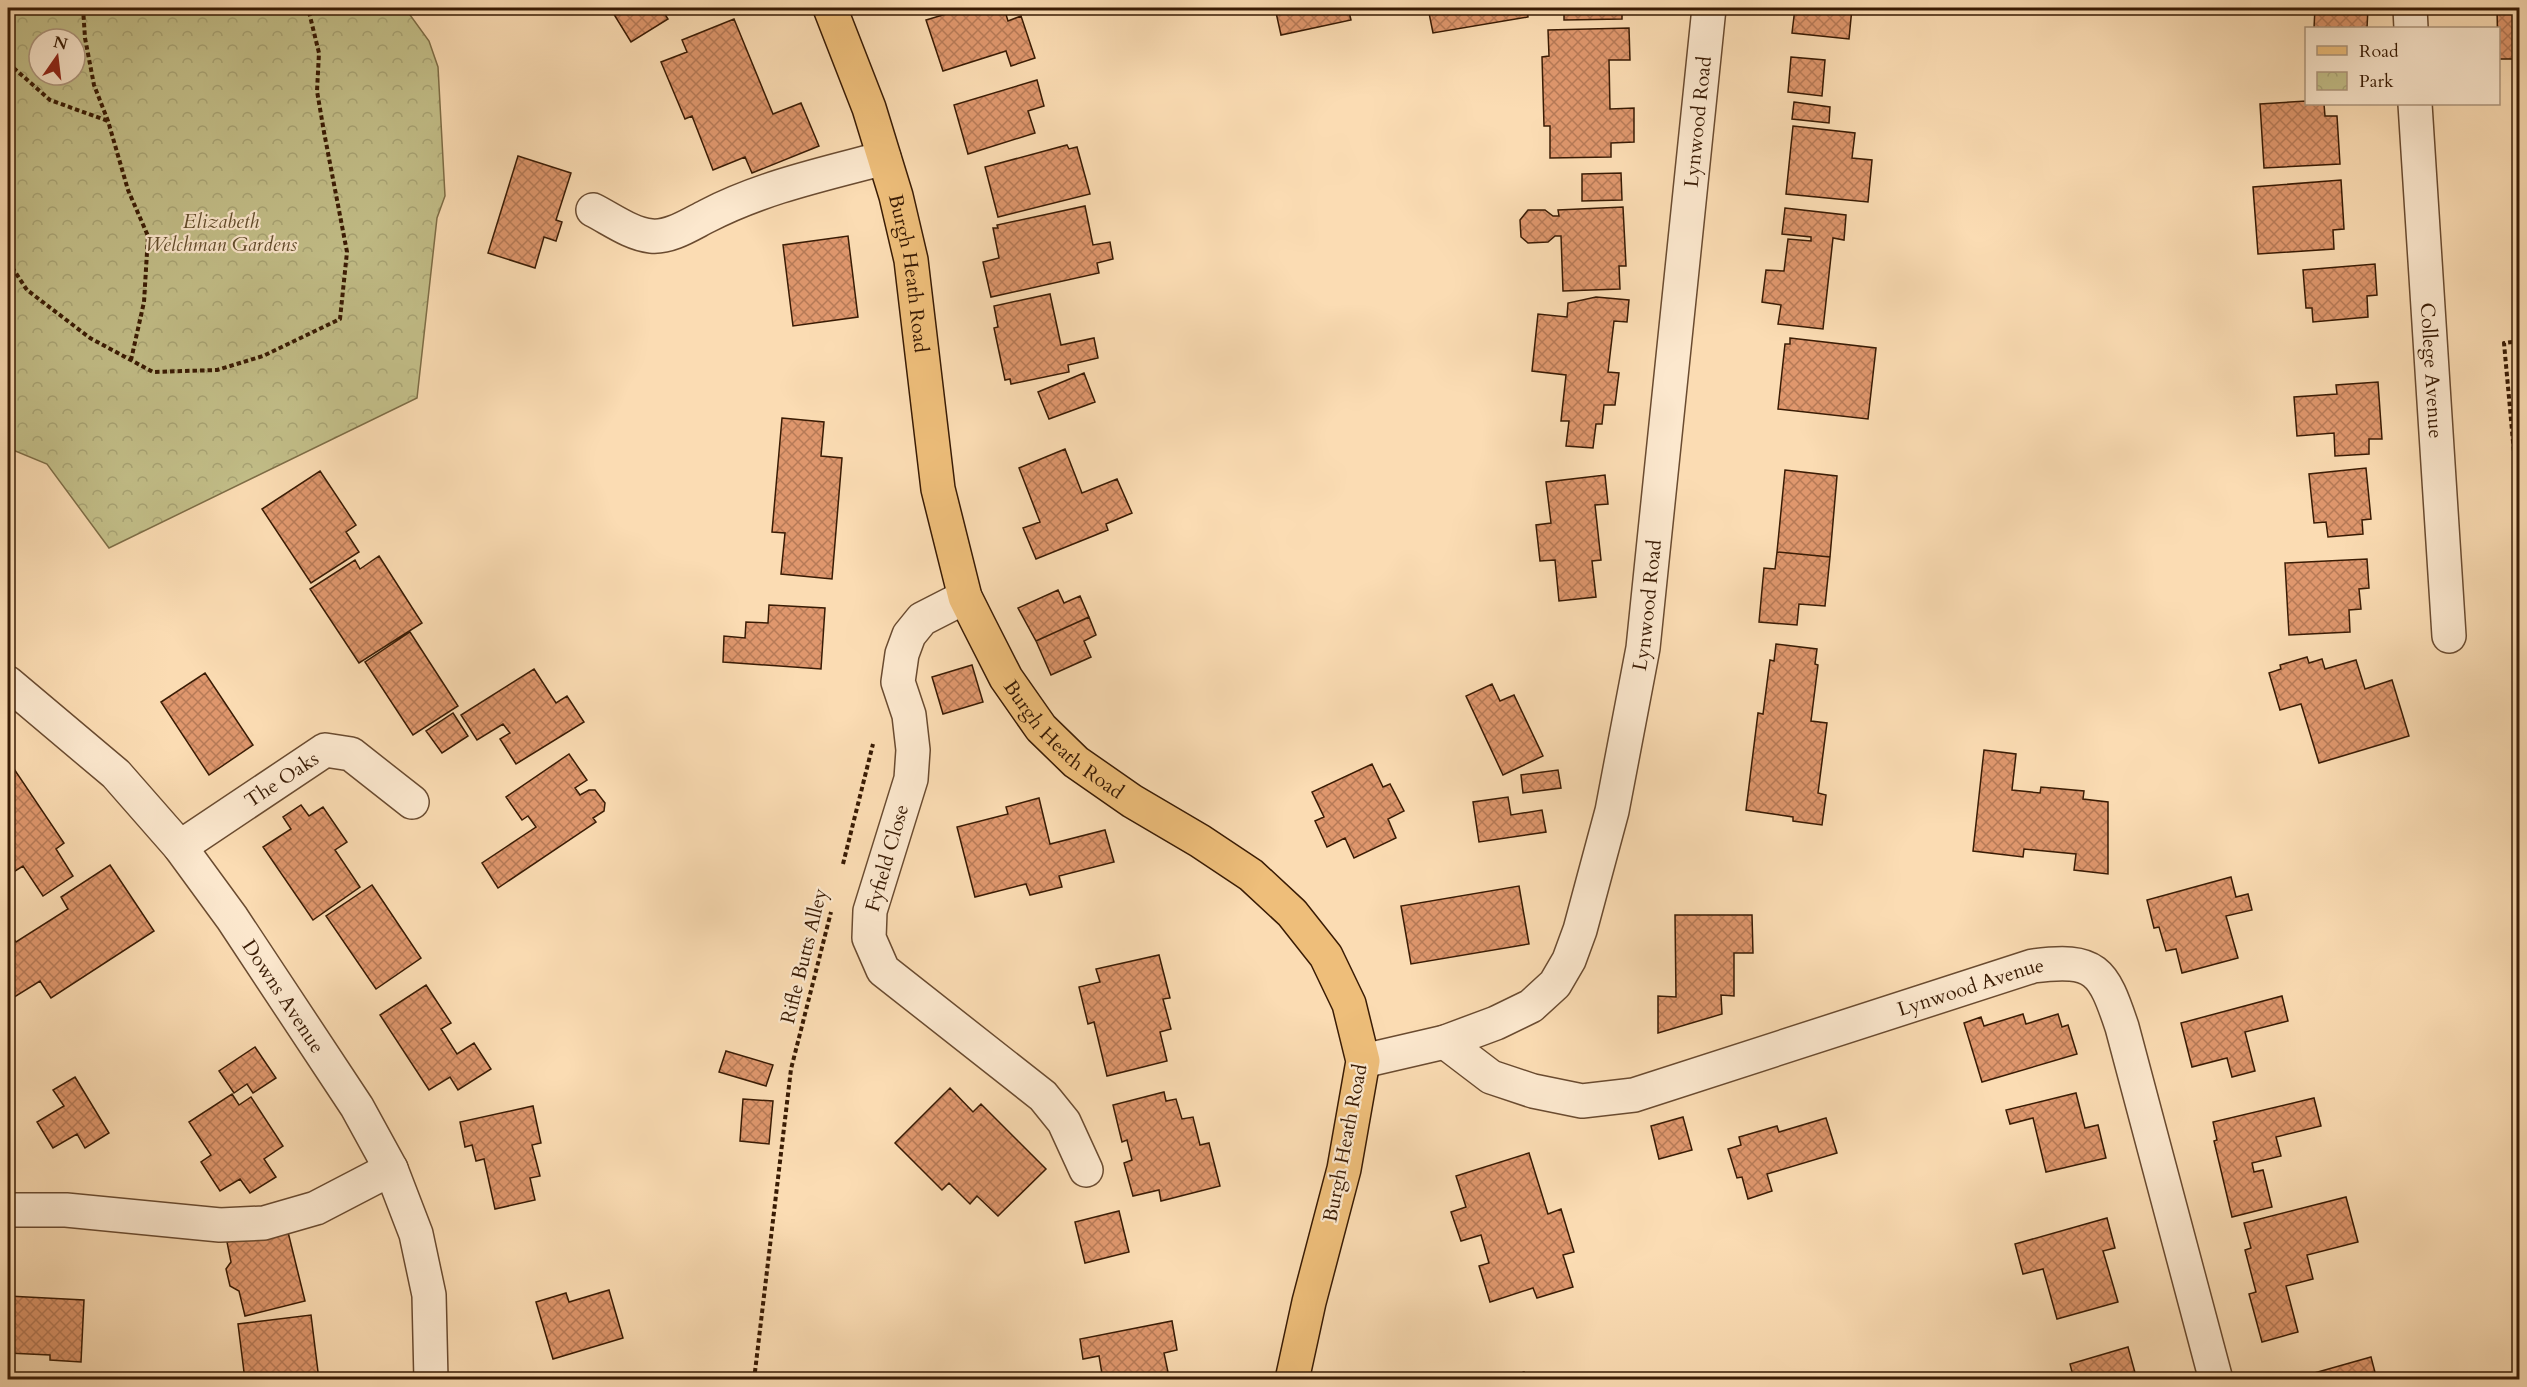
<svg xmlns="http://www.w3.org/2000/svg" width="2527" height="1387" font-family="Cardo,serif">
  <defs>
    <pattern id="park-crowns" width="20" height="18" patternUnits="userSpaceOnUse" patternTransform="scale(1.5)"><rect width="20" height="18" fill="#c3bf89"/><path d="M2 6a3 3 0 1 1 6 0M12 15a3 3 0 1 1 6 0" fill="none" stroke="#a8a475"/></pattern>
    <pattern id="building-cross-hatch" width="8" height="8" patternUnits="userSpaceOnUse" patternTransform="scale(1.5)"><rect width="8" height="8" fill="#df976d"/><path d="M0 0l8 8M0 8l8-8" fill="none" stroke="#b67a57"/></pattern>
  </defs>
  <rect width="100%" height="100%" fill="#fbdcb3"/>
  <filter id="stains"><feTurbulence type="fractalNoise" baseFrequency=".00333" numOctaves="4"/><feColorMatrix values="0 0 0 0 .2 0 0 0 0 .09 0 0 0 0 .02 0 0 0 .5 -.17"/></filter>
  <radialGradient id="worn" r=".72"><stop offset=".6" stop-color="#630" stop-opacity="0"/><stop offset="1" stop-color="#630" stop-opacity=".3"/></radialGradient>
  <!-- park -->
  <path fill="url(#park-crowns)" stroke="#7e6d46" stroke-width="1.5" fill-rule="evenodd" d="M8 8H405L429 41 438 67 445 196 437 218 417 398 109 548 47 464 8 448ZM39 39H75V75H39Z"/>
  <!-- building -->
  <path fill="url(#building-cross-hatch)" stroke="#391b04" stroke-width="1.5" d="M610 8H661L668 19 631 42Z
    M966 8H1004L1008 21 1021 16 1035 58 1011 66 1006 51 943 71 926 20Z
    M1275 8H1348L1351 20 1281 35Z
    M1428 8H1527L1528 17 1433 33Z
    M1564 8H1622V19L1564 20Z
    M1795 8H1852L1849 39 1792 33Z
    M2315 8H2368L2367 28H2314Z
    M2497 8H2520V59H2498Z
    M734 19 773 114 801 103 819 146 752 173 745 157 713 170 692 116 685 119 661 62 687 52 682 40Z
    M1629 28 1630 60H1609L1610 109 1634 108V142L1611 143V157L1550 158V126H1544L1542 57 1549 56 1548 30Z
    M1791 57 1825 60 1822 96 1788 92Z
    M1037 80 1044 106 1028 111 1035 133 968 154 954 105Z
    M2306 101V104H2324L2325 116H2337L2340 164 2264 168 2260 104Z
    M1794 102 1830 107 1829 123 1792 119Z
    M1793 126 1855 133 1852 158 1872 160 1868 202 1786 194Z
    M1067 145 1069 149 1077 147 1090 194 998 217 985 167Z
    M518 156 571 173 556 220 562 222 556 241 544 237 535 268 488 253Z
    M1621 173 1622 200 1582 201V174Z
    M2341 180 2344 229 2333 230 2334 249 2258 254 2253 187Z
    M1085 206 1093 245 1110 242 1113 259 1097 263 1099 273 991 297 983 262 999 258 993 228H998L997 225Z
    M1623 207 1626 266H1619L1620 289 1563 291 1561 236H1555L1548 242 1528 243 1521 237 1520 220 1528 210H1545L1553 216H1559L1558 210Z
    M1785 208 1846 215 1844 240 1833 238 1823 329 1778 324 1781 305 1762 302 1766 270 1784 271 1788 239 1811 241V237L1782 234Z
    M848 236 858 317 793 326 783 245Z
    M2375 264 2377 295 2367 296 2368 317 2313 322 2312 308H2306L2303 270Z
    M1050 294 1061 345 1094 338 1098 358 1068 365 1069 372 1011 384 1010 379 1005 380 994 328 998 327 994 306Z
    M1596 297 1629 300 1627 322 1614 321 1608 372 1619 373 1615 405H1604L1602 424H1596L1593 448 1566 446 1569 421H1561L1566 375 1532 371 1538 314 1567 317 1568 303Z
    M1790 338 1876 348 1868 419 1778 409 1785 344H1790Z
    M1084 373 1095 402 1049 419 1038 392Z
    M2378 382 2382 439H2369V454L2335 456 2334 433 2297 436 2294 397 2337 394 2336 385Z
    M782 418 824 422 821 456 842 458 832 579 781 574 785 533 772 532Z
    M1065 449 1082 493 1117 479 1132 513 1106 524 1108 530 1036 559 1023 528 1040 522 1019 468Z
    M2366 468 2371 519 2362 520 2363 534 2328 537 2326 522 2314 523 2309 474Z
    M1785 470 1837 476 1830 557 1777 552Z
    M320 471 356 525 346 532 359 552 311 583 262 509Z
    M1605 475 1608 504 1595 505 1601 560 1592 561 1596 597 1559 601 1555 560 1540 561 1536 525 1551 523 1546 482Z
    M1777 552 1830 557 1825 606 1799 604 1797 625 1759 622 1764 568 1775 569Z
    M379 556 422 623 359 663 310 589 355 560 360 569Z
    M2367 559 2369 588 2359 589 2361 609 2349 610 2350 632 2289 635 2285 563Z
    M1058 590 1064 603 1080 596 1089 617 1036 641 1018 608Z
    M769 605 825 608 821 669 723 662 724 636 745 638 746 622 768 623Z
    M1089 617 1096 635 1084 641 1091 657 1051 675 1036 641Z
    M410 632 458 706 413 735 365 662Z
    M1776 644 1817 649 1815 664 1818 665 1811 721 1827 723 1818 793 1826 795 1822 825 1793 821V817L1746 810 1758 713 1763 714 1770 660 1774 661Z
    M2307 657 2309 663 2322 659 2325 669 2356 660 2365 689 2392 680 2409 736 2319 763 2301 704 2280 710 2269 673 2281 669 2280 665Z
    M972 665 983 702 943 714 932 677Z
    M534 669 556 703 567 696 584 722 516 764 500 739 510 733 503 724 477 740 461 715Z
    M205 673 253 745 209 775 161 702Z
    M1492 684 1500 701 1514 695 1543 756 1503 775 1466 696Z
    M453 713 468 736 442 753 426 731Z
    M1984 750 2016 754 2012 790 2040 793 2041 787 2084 791 2083 799 2108 802V874L2074 870 2076 854 2024 849 2023 857 1973 851Z
    M569 754 587 780 575 788 580 795 589 790H595L605 803 604 811 593 818 596 822 498 888 482 863 536 827 528 816 522 820 506 797Z
    M8 760 64 843 56 849 73 876 43 896 23 866 12 873 8 866Z
    M1372 764 1383 787 1390 784 1404 811 1388 819 1396 838 1354 858 1345 838 1327 847 1315 821 1324 817 1312 792Z
    M1558 770 1561 788 1523 793 1521 775Z
    M1508 797 1511 815 1542 810 1546 832 1479 842 1473 802Z
    M1039 798 1050 844 1105 830 1114 862 1059 876 1062 887 1030 895 1026 884 975 897 957 827 1008 814 1006 807Z
    M301 805 309 816 323 807 347 842 335 850 360 887 313 920 263 847 291 829 283 817Z
    M110 865 154 931 51 998 40 981 8 1001V932L16 942 68 909 61 897Z
    M2231 877 2236 897 2248 894 2252 910 2226 916 2238 958 2182 973 2176 949 2166 951 2159 927 2154 928 2147 900Z
    M372 885 421 958 376 989 326 916Z
    M1519 886 1529 944 1411 964 1401 906Z
    M1675 915H1752L1753 953H1734V996L1721 995 1722 1014 1658 1033V996L1676 997Z
    M1159 955 1170 998 1163 999 1171 1029 1160 1032 1167 1061 1107 1076 1094 1022 1088 1024 1079 987 1100 982 1096 969Z
    M426 985 451 1023 441 1029 457 1054 474 1043 491 1069 458 1090 450 1077 429 1090 380 1015Z
    M2282 996 2288 1021 2245 1032 2255 1071 2232 1077 2227 1058 2192 1067 2181 1023Z
    M2023 1014 2026 1024 2058 1014 2062 1027 2068 1025 2077 1054 1982 1082 1964 1023 1981 1017 1984 1026Z
    M255 1047 276 1078 253 1093 247 1084 234 1093 219 1071Z
    M726 1051 773 1065 766 1086 719 1072Z
    M75 1077 109 1133 85 1148 77 1134 53 1148 37 1122 64 1106 53 1090Z
    M950 1088 973 1112 981 1104 1046 1169 998 1216 977 1196 970 1204 949 1183 942 1190 895 1143Z
    M1164 1092 1166 1101 1176 1099 1182 1119 1193 1117 1200 1145 1209 1143 1220 1186 1161 1201 1159 1190 1133 1196 1124 1163 1132 1160 1127 1140 1122 1142 1113 1105Z
    M2076 1093 2085 1128 2098 1125 2106 1158 2046 1172 2033 1118 2010 1124 2006 1110Z
    M232 1094 239 1105 251 1097 283 1146 264 1159 276 1177 250 1193 240 1179 220 1191 201 1162 211 1155 189 1122Z
    M2314 1098 2321 1126 2276 1137 2281 1156 2252 1163 2254 1172 2263 1170 2272 1207 2232 1217 2214 1141 2217 1140 2213 1122Z
    M743 1099 773 1101 769 1144 740 1141Z
    M533 1106 541 1143 532 1145 540 1176 530 1178 535 1200 495 1209 484 1159 476 1161 472 1145 465 1147 460 1122Z
    M1683 1117 1692 1150 1659 1159 1651 1126Z
    M1826 1118 1837 1153 1767 1174 1772 1191 1748 1199 1742 1177 1737 1178 1728 1149 1741 1145 1739 1137 1777 1126 1779 1132Z
    M1529 1153 1548 1214 1561 1209 1574 1252 1563 1255 1573 1287 1537 1298 1533 1288 1490 1302 1479 1266 1489 1263 1481 1235 1461 1241 1451 1212 1466 1207 1456 1176Z
    M2346 1197 2358 1242 2307 1255 2313 1279 2286 1286 2298 1332 2262 1342 2249 1294 2256 1292 2245 1250 2251 1248 2244 1223Z
    M1119 1211 1129 1252 1085 1263 1075 1222Z
    M2107 1218 2115 1248 2103 1251 2118 1302 2057 1319 2043 1269 2023 1274 2015 1244Z
    M287 1228 305 1301 245 1316 239 1291 230 1286 226 1269 231 1262 227 1242Z
    M609 1290 623 1338 553 1359 536 1302 566 1293 569 1302Z
    M8 1296 84 1300 81 1362 50 1360V1355L8 1353Z
    M311 1315 319 1380H245L238 1324Z
    M1172 1321 1177 1350 1164 1353 1169 1377 1190 1374 1191 1380H1103L1099 1356 1083 1359 1080 1339Z
    M2128 1347 2137 1380H2074L2070 1364Z
    M2371 1357 2377 1380H2308L2307 1375Z
    M1524 1372 1527 1380H1502Z"/>
  <g fill="none" stroke-linecap="round" stroke-linejoin="round">
    <defs>
      <g id="minor">
        <path d="M2410 8 2411 28"/>
        <path id="s1" d="M2415 104 2449 636"/>
        <path d="M593 210C611 219 631 234 651 236 670 238 691 224 707 216 763 187 824 174 884 158"/>
        <path d="M965 597 922 619 909 635 902 654 898 682 909 715 913 750 911 779 870 911 869 938 883 970 1043 1096 1064 1122 1086 1170"/>
        <path id="s2" d="M8 683 116 774 180 847 232 918 357 1107 391 1169 416 1234 429 1295 431 1380"/>
        <path id="s3" d="M180 847 325 750 351 754 412 802"/>
        <path id="s4" d="M1445 1042 1491 1077 1533 1091 1582 1101 1634 1095 2033 966C2096 958 2103 970 2122 1027L2216 1380"/>
        <path id="s5" d="M1363 1061 1445 1042 1496 1023 1531 1006 1555 984 1569 960 1580 930 1612 811 1643 648 1709 8"/>
        <path d="M8 1210H66L220 1225 264 1223 316 1208 391 1169"/>
      </g>
      <g id="major">
        <path id="s6" d="M830 8 869 108 896 196 911 260 938 489 965 597 979 625 1006 678 1041 728 1076 762 1132 801 1200 841 1251 875 1292 913 1326 956 1349 1004 1363 1061 1344 1169 1309 1302 1292 1380"/>
      </g>
    </defs>
    <!-- minor casing -->
    <use href="#minor" stroke="#6a4b30" stroke-width="36"/>
    <!-- major casing -->
    <use href="#major" stroke="#391b04" stroke-width="36"/>
    <!-- path -->
    <path stroke="#391b04" stroke-width="4" stroke-dasharray="4.5 3" stroke-linecap="butt" d="M83 8 85 38 94 85 108 121 128 190 148 236 144 302 131 360
      M8 36 12 8
      M8 63 50 100 108 121
      M8 261 27 290 90 338 153 372 217 370 263 356 340 319 347 252 324 132 317 91 319 53 308 8
      M2520 341 2504 343 2520 518
      M843 864 873 744
      M754 1380 791 1069 831 912"/>
    <!-- minor -->
    <use href="#minor" stroke="#fce8ce" stroke-width="33"/>
    <!-- major -->
    <use href="#major" stroke="#eebe7a" stroke-width="33"/>
  </g>
  <g text-anchor="middle" dominant-baseline="central" stroke-width="4.5" stroke-linejoin="round" paint-order="stroke">
    <!-- street labels -->
    <g font-size="20" fill="#391b04" stroke="#fce8ce">
      <text stroke="none"><textPath href="#s5" startOffset="1088">Lynwood Road</textPath></text>
      <text stroke="none"><textPath href="#s6" startOffset="278">Burgh Heath Road</textPath></text>
      <text stroke="none"><textPath href="#s1" startOffset="267">College Avenue</textPath></text>
      <text stroke="none"><textPath href="#s5" startOffset="602">Lynwood Road</textPath></text>
      <text stroke="none"><textPath href="#s6" startOffset="783">Burgh Heath Road</textPath></text>
      <text stroke="none"><textPath href="#s3" startOffset="122">The Oaks</textPath></text>
      <text transform="translate(887 858) rotate(-74)">Fyfield Close</text>
      <text transform="translate(804 956) rotate(-76)">Rifle Butts Alley</text>
      <text stroke="none"><textPath href="#s4" startOffset="558">Lynwood Avenue</textPath></text>
      <text stroke="none"><textPath href="#s2" startOffset="420">Downs Avenue</textPath></text>
      <text transform="translate(1345 1143) rotate(-79)">Burgh Heath Road</text>
    </g>
    <!-- park labels -->
    <g font-size="20" font-style="italic" fill="#624c2c" stroke="#fce8ce">
      <text x="221" y="221">Elizabeth<tspan x="221" dy="23">Welchman Gardens</tspan></text>
    </g>
  </g>
  <!-- margin -->
  <rect width="2527" height="1387" fill="none" stroke="#fbdcb3" stroke-width="30"/>
  <rect x="9" y="9" width="2509" height="1369" fill="none" stroke="#391b04" stroke-width="3"/>
  <rect x="15" y="15" width="2497" height="1357" fill="none" stroke="#391b04" stroke-width="1.5"/>
  <!-- legend -->
  <rect x="2305" y="27" width="195" height="78" fill="#fce8ce" stroke="#ae967d" stroke-width="1.5"/>
  <rect x="2317" y="46" width="30" height="9" fill="#eebe7a" stroke="#ae967d" stroke-width="1.5"/>
  <text x="2359" y="57" font-size="18" fill="#391b04">Road</text>
  <rect x="2317" y="72" width="30" height="18" fill="url(#park-crowns)" stroke="#ae967d" stroke-width="1.5"/>
  <text x="2359" y="87" font-size="18" fill="#391b04">Park</text>
  <!-- north arrow -->
  <g transform="translate(57 57) rotate(14)"><circle r="28" fill="#fce8ce" stroke="#ae967d" stroke-width="1.5"/>
  <path d="M0-4.5L10 22L0 15L-10 22Z" fill="#8f2418"/>
  <text y="-9" font-size="16" font-weight="bold" text-anchor="middle" fill="#391b04">N</text>
  </g>
  <rect width="100%" height="100%" filter="url(#stains)"/>
  <rect width="100%" height="100%" fill="url(#worn)"/>
</svg>
